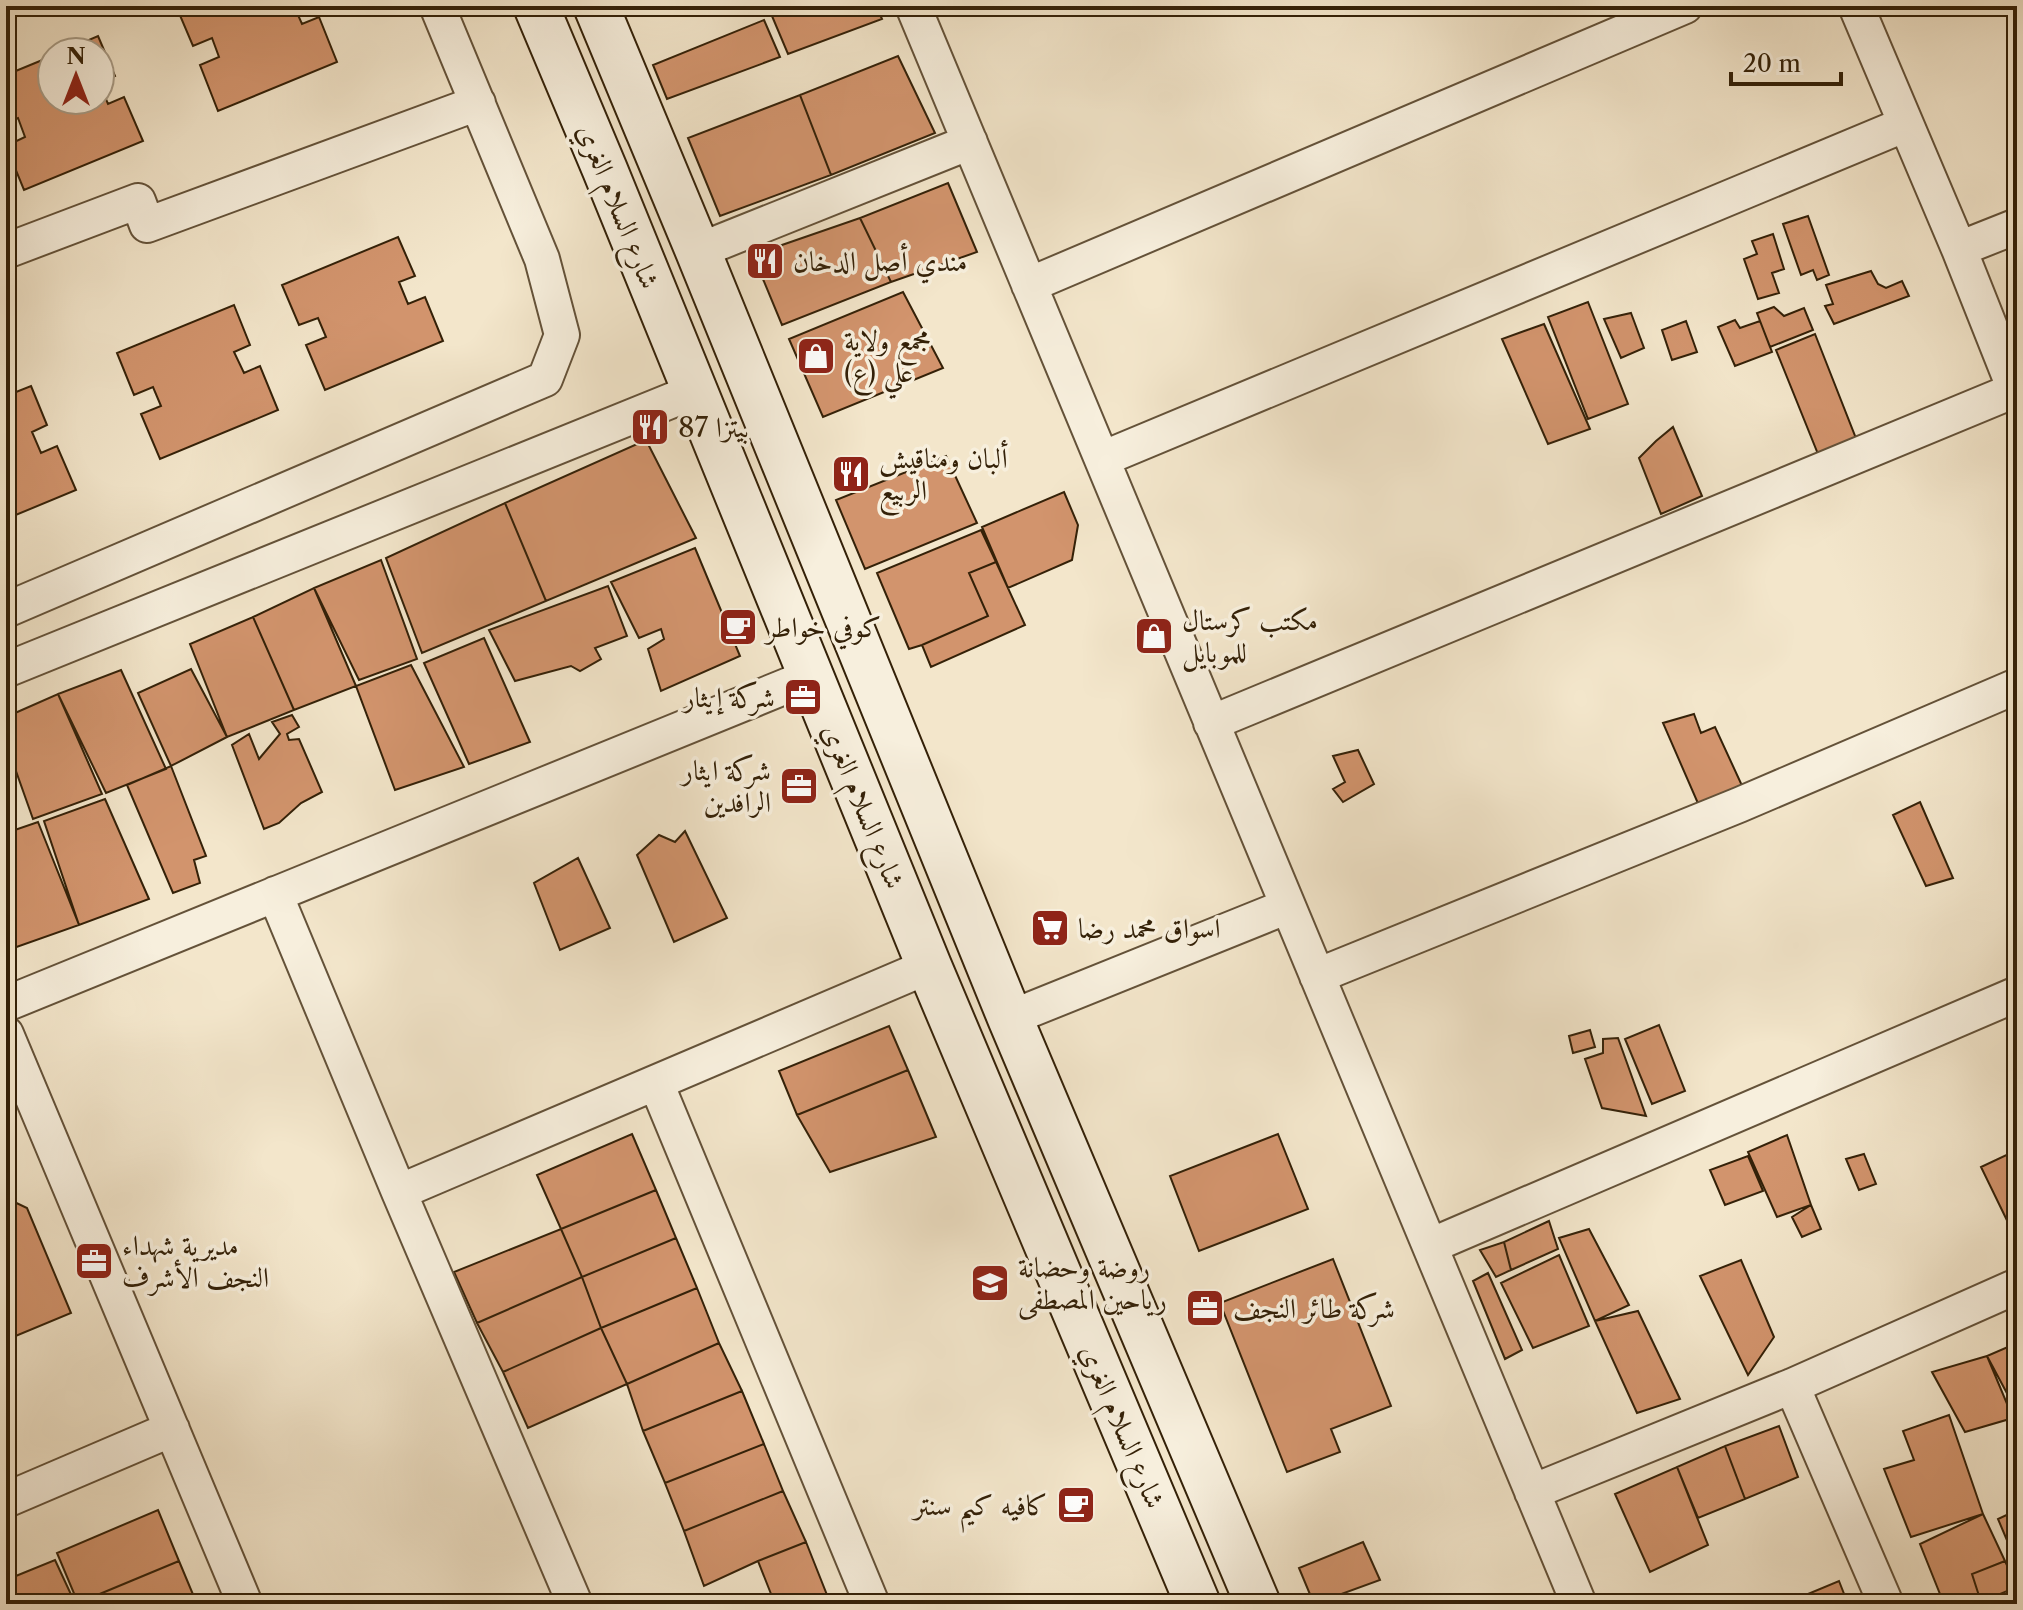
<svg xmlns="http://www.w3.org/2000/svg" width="2023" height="1610" font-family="'Libre Caslon Text',Amiri,serif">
  <rect width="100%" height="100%" fill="#f3e6cb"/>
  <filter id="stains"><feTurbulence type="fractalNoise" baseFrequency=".0025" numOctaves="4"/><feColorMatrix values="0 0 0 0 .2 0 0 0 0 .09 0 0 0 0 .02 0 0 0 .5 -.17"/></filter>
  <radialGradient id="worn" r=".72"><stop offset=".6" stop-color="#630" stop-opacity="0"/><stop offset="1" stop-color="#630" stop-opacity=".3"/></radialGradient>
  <!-- building -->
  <path fill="#d2946d" stroke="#342108" stroke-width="2" d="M176 6H294L302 24 319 17 337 62 218 111 200 65 219 57 212 38 193 46Z
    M800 6H876L882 19 788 54 772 16Z
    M764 20 780 57 667 99 653 65Z
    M98 36 115 76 100 82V52H61Z
    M52 56V100H100V85L108 104 124 97 143 141 24 190 6 146 25 137 18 118 6 123V75Z
    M898 56 935 133 831 175 800 95Z
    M800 95 831 175 720 216 688 138Z
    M948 183 977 252 891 282 860 218Z
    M1808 216 1829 275 1817 280 1813 270 1801 275 1783 224Z
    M860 218 891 282 782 325 753 255Z
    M1773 234 1784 269 1772 273 1779 293 1758 299 1744 259 1757 254 1752 241Z
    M398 237 415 276 399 282 408 304 425 297 443 341 325 390 306 345 326 337 318 318 299 325 282 285Z
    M1871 271 1878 284 1886 288 1902 281 1909 296 1834 324 1825 306 1833 304 1826 285Z
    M903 292 943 368 823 417 789 339Z
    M1588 302 1628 404 1588 419 1548 317Z
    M234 305 250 345 234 352 244 373 260 366 278 410 160 459 141 414 161 406 153 387 134 395 117 353Z
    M1774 307 1784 316 1804 308 1813 330 1770 347 1757 313Z
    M1631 313 1644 348 1621 358 1604 319Z
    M1735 320 1740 328 1760 321 1772 352 1735 366 1718 327Z
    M1686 321 1697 352 1672 360 1662 330Z
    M1544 324 1590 429 1548 444 1502 339Z
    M1815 334 1857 441 1818 454 1776 350Z
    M31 386 47 425 32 432 41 453 57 446 76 490 6 519V396Z
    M1673 427 1702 496 1661 514 1639 458 1656 441Z
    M646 440 696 538 546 601 505 503Z
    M946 456 977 523 865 569 836 500Z
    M1064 492 1078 525 1072 560 1008 588 982 527Z
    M505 503 546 601 422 653 386 558Z
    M981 530 996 562 969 573 988 616 922 645 909 649 877 573Z
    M695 548 740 656 661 691 648 649 664 639 661 629 639 638 611 582Z
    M381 560 417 659 359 680 314 588Z
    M996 562 1025 625 931 667 922 645 988 616 969 573Z
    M608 586 627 636 595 648 601 659 580 671 571 666 515 681 489 630Z
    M314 588 356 686 294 710 253 617Z
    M253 617 294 710 227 737 190 644Z
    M484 638 530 742 469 764 424 663Z
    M411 665 464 767 395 790 356 686Z
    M191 669 227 737 171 766 138 693Z
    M121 670 166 769 106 793 58 694Z
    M58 694 102 794 33 819 6 743V717Z
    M1694 714 1701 733 1715 727 1744 790 1700 808 1663 723Z
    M292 715 299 727 287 734 289 740 299 739 322 792 301 803 279 823 264 829 232 745 249 734 259 759 280 734 272 722Z
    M1358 750 1374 784 1343 802 1333 789 1345 782 1333 756Z
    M171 766 206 856 194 860 200 883 173 893 127 785Z
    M105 799 149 899 79 925 44 821Z
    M1920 802 1953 878 1926 886 1893 815Z
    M38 822 79 925 8 950 6 946V833Z
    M685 831 727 918 674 942 637 855 659 835 675 842Z
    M578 858 610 928 560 950 534 883Z
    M1659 1025 1685 1091 1652 1104 1625 1039Z
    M889 1026 908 1070 797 1115 779 1071Z
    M1590 1030 1595 1047 1573 1053 1569 1036Z
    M1618 1038 1646 1116 1602 1108 1585 1059 1603 1053V1039Z
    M908 1070 936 1137 830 1172 797 1115Z
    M632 1134 656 1190 561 1229 537 1175Z
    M1278 1134 1308 1209 1199 1251 1170 1176Z
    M1787 1135 1811 1205 1777 1217 1748 1152Z
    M2017 1150V1241L1981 1167Z
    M1864 1154 1876 1184 1859 1190 1846 1159Z
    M1748 1156 1763 1191 1725 1205 1710 1170Z
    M656 1190 676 1238 582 1277 561 1229Z
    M6 1198 27 1208 71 1313 6 1340Z
    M1811 1205 1821 1229 1802 1237 1792 1217Z
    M1549 1221 1558 1249 1511 1270 1504 1242Z
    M561 1229 582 1277 477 1323 454 1272Z
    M1589 1229 1629 1305 1595 1321 1559 1238Z
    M676 1238 697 1288 601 1328 582 1277Z
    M1504 1242 1511 1270 1496 1277 1480 1250Z
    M1559 1255 1589 1326 1533 1348 1501 1283Z
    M1333 1259 1391 1406 1331 1429 1340 1452 1287 1472 1220 1303Z
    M1741 1260 1774 1337 1748 1375 1700 1276Z
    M1488 1273 1522 1350 1505 1359 1473 1281Z
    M582 1277 601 1328 503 1372 477 1323Z
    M697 1288 719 1343 627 1384 601 1328Z
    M1638 1311 1680 1399 1637 1413 1595 1321Z
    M601 1328 627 1384 528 1428 503 1372Z
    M719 1343 742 1391 643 1431 627 1384Z
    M2017 1343V1412L1987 1356Z
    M1987 1356 2013 1418 1965 1432 1932 1372Z
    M742 1391 764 1444 665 1483 643 1431Z
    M1949 1415 1983 1514 1911 1537 1884 1469 1914 1460 1903 1431Z
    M1779 1426 1798 1477 1745 1499 1725 1446Z
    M764 1444 783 1491 684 1531 665 1483Z
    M1725 1446 1745 1499 1698 1518 1677 1467Z
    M1677 1467 1708 1545 1650 1572 1615 1494Z
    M783 1491 806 1542 758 1561 704 1586 684 1531Z
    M158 1510 179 1561 78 1603 57 1553Z
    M2017 1510V1564L1998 1519Z
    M1983 1514 2005 1561 1972 1574 1981 1602 1977 1604H1944L1920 1544Z
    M806 1542 827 1595 805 1604H775L758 1561Z
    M1363 1542 1380 1580 1314 1604 1299 1568Z
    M55 1560 75 1603 6 1604V1580Z
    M179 1561 197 1604H79L78 1603Z
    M2005 1561 2017 1587 1981 1602 1972 1574Z
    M1839 1581 1848 1604H1784Z"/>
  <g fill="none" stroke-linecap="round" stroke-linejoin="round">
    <defs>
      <path id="street" d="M913 6 1579 1604
        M1856 6 1959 249 2017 395
        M1959 249 2017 226
        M6 251 138 201 147 225 478 103
        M698 251 970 142
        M1029 285 1685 6
        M1102 459 1906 124
        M6 610 545 379 562 335 542 259 437 6
        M6 670 695 391
        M1211 723 2015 390
        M275 894 399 1192 575 1604
        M1317 976 1739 805 2017 686
        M6 1004 811 676
        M1010 1018 1288 906
        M6 1034 245 1604
        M656 1083 872 1604
        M399 1192 929 966
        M1430 1246 2017 994
        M1792 1386 1886 1604
        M1532 1492 1792 1386 2017 1286
        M6 1500 172 1429"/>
      <path id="secondary" d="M536 6 605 170 929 966 1198 1604
        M596 6 698 251 1010 1018 1258 1604"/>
    </defs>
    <!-- street casing -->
    <use href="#street" stroke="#645239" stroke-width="38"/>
    <!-- secondary casing -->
    <use href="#secondary" stroke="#342108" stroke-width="48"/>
    <!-- street -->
    <use href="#street" stroke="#f7efdd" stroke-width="34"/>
    <!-- secondary -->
    <use href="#secondary" stroke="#f7efdd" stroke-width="44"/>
  </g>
  <!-- icons -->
  <defs>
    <symbol id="restaurant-square" viewBox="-11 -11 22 22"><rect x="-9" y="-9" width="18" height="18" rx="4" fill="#8f2418" stroke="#f7efdd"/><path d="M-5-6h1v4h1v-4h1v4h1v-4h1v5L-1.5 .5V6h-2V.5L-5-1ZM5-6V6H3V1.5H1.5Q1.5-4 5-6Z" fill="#fff"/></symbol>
    <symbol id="shop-square" viewBox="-11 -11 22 22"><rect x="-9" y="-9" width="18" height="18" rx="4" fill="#8f2418" stroke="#f7efdd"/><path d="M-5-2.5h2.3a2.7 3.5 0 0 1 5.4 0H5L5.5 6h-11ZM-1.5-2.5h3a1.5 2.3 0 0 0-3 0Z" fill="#fff"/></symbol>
    <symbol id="cafe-square" viewBox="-11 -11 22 22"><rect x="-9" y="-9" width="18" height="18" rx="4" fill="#8f2418" stroke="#f7efdd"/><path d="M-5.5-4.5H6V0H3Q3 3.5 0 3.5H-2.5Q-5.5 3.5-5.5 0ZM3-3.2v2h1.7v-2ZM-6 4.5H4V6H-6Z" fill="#fff"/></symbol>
    <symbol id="office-square" viewBox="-11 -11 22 22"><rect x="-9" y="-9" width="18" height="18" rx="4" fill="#8f2418" stroke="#f7efdd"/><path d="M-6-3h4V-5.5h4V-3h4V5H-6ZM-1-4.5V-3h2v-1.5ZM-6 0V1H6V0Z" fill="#fff"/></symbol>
    <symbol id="supermarket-square" viewBox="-11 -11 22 22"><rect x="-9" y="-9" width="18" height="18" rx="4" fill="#8f2418" stroke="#f7efdd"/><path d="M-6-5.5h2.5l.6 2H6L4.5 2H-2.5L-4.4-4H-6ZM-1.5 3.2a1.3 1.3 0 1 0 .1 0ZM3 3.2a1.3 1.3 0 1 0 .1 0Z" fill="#fff"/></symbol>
    <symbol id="school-square" viewBox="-11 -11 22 22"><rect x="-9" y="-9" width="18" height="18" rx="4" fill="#8f2418" stroke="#f7efdd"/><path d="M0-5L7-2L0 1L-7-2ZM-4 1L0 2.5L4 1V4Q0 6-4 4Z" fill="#fff"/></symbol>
  </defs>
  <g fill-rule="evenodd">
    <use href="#restaurant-square" x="743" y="239" width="44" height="44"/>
    <use href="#shop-square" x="794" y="334" width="44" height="44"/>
    <use href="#restaurant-square" x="628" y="405" width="44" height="44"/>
    <use href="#restaurant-square" x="829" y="452" width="44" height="44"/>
    <use href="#cafe-square" x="716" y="605" width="44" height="44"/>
    <use href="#shop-square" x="1132" y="614" width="44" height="44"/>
    <use href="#office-square" x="781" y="675" width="44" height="44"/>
    <use href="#office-square" x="777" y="764" width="44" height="44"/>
    <use href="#supermarket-square" x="1028" y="906" width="44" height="44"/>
    <use href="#office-square" x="72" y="1239" width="44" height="44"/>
    <use href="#school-square" x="968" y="1261" width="44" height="44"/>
    <use href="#office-square" x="1183" y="1286" width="44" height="44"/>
    <use href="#cafe-square" x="1054" y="1483" width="44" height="44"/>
  </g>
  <g text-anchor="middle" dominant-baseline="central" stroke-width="7" stroke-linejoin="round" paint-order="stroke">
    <!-- street labels -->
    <g font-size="28" fill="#342108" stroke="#f7efdd">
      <text transform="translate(619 206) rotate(68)">شارع السلام الغري</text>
      <text transform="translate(864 806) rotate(68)">شارع السلام الغري</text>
      <text transform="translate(1123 1426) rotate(67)">شارع السلام الغري</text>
    </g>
    <!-- poi labels -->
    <g font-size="28" fill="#342108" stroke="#f7efdd" text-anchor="start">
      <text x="793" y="261">مندي أصل الدخان</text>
      <text x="844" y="340">مجمع ولاية<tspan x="844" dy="32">علي (ع)</tspan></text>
      <text x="678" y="427">بيتزا 87</text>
      <text x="879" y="458">ألبان ومناقيش<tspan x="879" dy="32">الربيع</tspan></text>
      <text x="1182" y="620">مكتب كرستال<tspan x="1182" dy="32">للموبايل</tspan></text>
      <text x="766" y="627">كوفي خواطر</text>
      <text x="775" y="697" text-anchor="end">شركة إيثار</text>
      <text x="771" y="770" text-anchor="end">شركة ايثار<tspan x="771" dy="32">الرافدين</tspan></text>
      <text x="1078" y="928">اسواق محمد رضا</text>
      <text x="122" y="1245">مديرية شهداء<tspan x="122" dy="32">النجف الأشرف</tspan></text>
      <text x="1018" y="1267">روضة وحضانة<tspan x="1018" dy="32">رياحين المصطفى</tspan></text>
      <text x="1233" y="1308">شركة طائر النجف</text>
      <text x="1048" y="1505" text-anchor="end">كافيه كيم سنتر</text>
    </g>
  </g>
  <!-- margin -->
  <rect width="2023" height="1610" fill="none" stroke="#f3e6cb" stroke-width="32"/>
  <rect x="8" y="8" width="2007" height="1594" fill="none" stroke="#342108" stroke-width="4"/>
  <rect x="16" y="16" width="1991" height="1578" fill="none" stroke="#342108" stroke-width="2"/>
  <!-- north arrow -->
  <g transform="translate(76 76)"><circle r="38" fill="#f7efdd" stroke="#a99d88" stroke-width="2"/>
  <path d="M0-6L14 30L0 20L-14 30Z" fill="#8f2418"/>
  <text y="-12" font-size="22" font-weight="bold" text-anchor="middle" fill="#342108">N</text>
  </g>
  <!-- scale -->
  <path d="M1731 72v12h110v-12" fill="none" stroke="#342108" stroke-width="4"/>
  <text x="1743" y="72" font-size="24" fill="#342108" stroke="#f7efdd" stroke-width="6" paint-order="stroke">20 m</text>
  <rect width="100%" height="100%" filter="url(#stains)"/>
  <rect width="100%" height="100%" fill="url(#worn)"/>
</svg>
